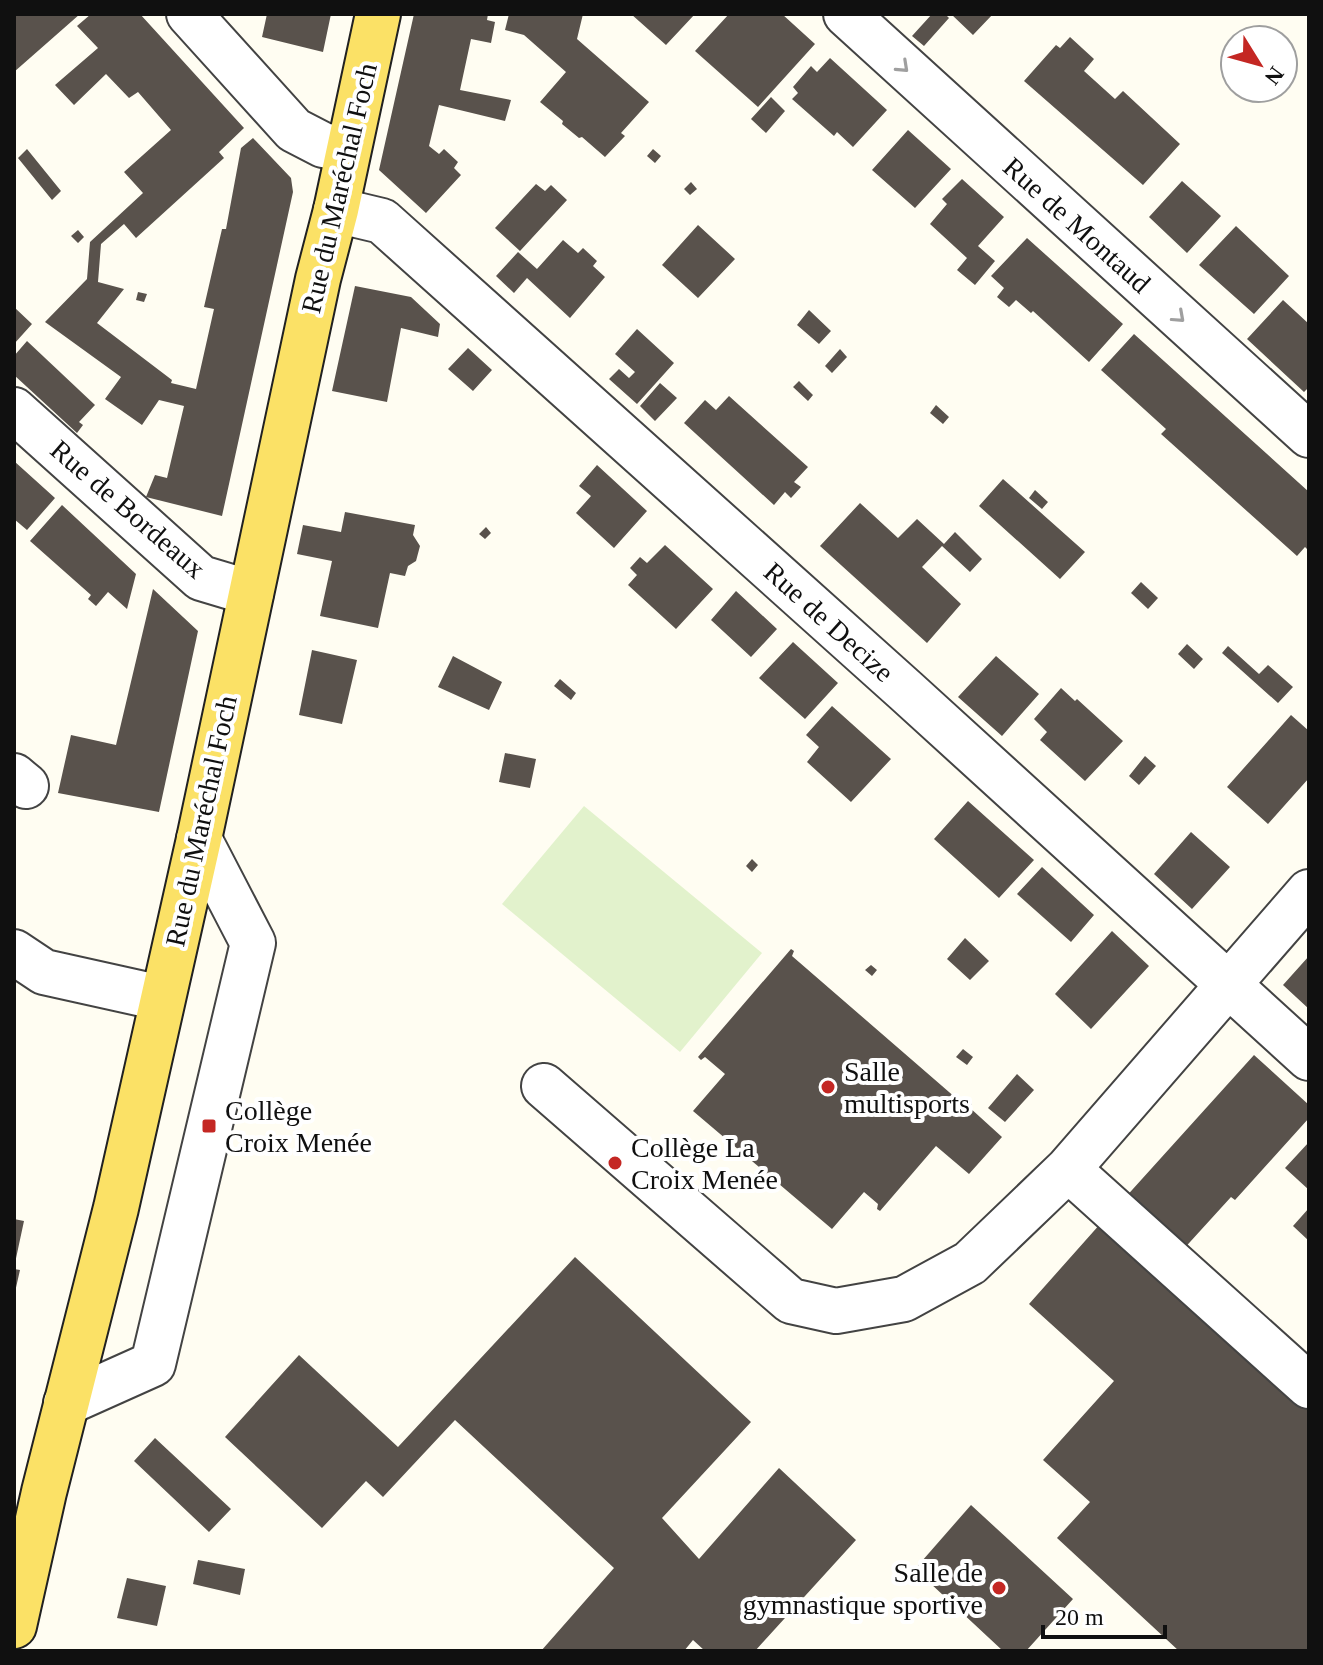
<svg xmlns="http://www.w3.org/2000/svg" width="1323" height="1665" font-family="'Times New Roman',serif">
  <rect width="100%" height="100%" fill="#fffdf2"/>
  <!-- pitch -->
  <path fill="#e2f2cc" d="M584 806 762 953 680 1052 502 904Z"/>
  <!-- building -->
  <path fill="#59524c" d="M14 14H80L14 72Z
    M91 14H140L244 128 219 152 224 158 136 238 124 224 101 244 98 282 124 289 97 323 172 380 171 383 196 389 214 309 204 307 222 229H226L241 148 253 138 291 178 293 192 222 516 146 497 155 475 167 478 184 406 159 400 142 425 105 399 121 377 45 322 87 279 90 242 143 193 124 172 171 130 138 92 129 98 106 74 74 105 55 85 98 48 77 26Z
    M267 14H331L323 52 262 37Z
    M414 14H488L487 20 495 22 491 43 471 39 460 90 511 100 505 121 439 105 429 146 439 154 444 149 458 162 454 168 461 175 426 213 379 170Z
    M509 14H583L577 39 649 102 621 133 625 136 605 157 582 137 579 138 562 124 563 121 540 102 566 72 524 35 505 30Z
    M631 14H695L666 45Z
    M729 14H782L815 44 758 107 695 51Z
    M932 14H945L949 18 924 46 912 36Z
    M951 14H993L973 35Z
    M1070 37 1094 59 1084 71 1115 99 1123 91 1180 144 1143 185 1024 81 1056 45 1060 48Z
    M830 58 887 110 853 147 837 132 834 136 792 99 798 93 793 87 811 66 817 72Z
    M771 97 785 111 766 133 751 119Z
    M908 130 951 169 915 208 872 170Z
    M27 149 61 191 52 200 18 158Z
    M653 149 661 156 655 163 647 156Z
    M962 179 1004 217 978 246 995 261 975 285 957 270 967 258 930 224 947 204 942 199Z
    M1182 181 1221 216 1187 253 1149 217Z
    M691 182 697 189 690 195 684 189Z
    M536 184 545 191 551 185 567 200 520 251 495 228Z
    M698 225 735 259 698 298 662 265Z
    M1236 226 1289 276 1254 314 1199 265Z
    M78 230 84 237 78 243 71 236Z
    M1027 238 1123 324 1089 362 1033 311 1031 313 1016 300 1009 307 997 297 1004 288 991 276Z
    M563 240 578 253 583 248 597 261 593 266 605 277 570 318 527 278 514 293 496 276 518 252 537 269Z
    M355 286 411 297 440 324 438 337 401 328 387 402 332 391Z
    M138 292 147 294 144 302 136 300Z
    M1283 300 1309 324V387L1304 392 1247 339Z
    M14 307 32 324 14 344Z
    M809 310 831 331 819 344 797 325Z
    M637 329 674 363 637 404 609 379 619 369 629 378 635 372 615 354Z
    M1134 334 1309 492V551L1305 547 1297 556 1161 434 1166 429 1101 370Z
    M27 341 95 405 79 422 83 425 77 433 14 375V356Z
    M468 348 492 370 473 391 448 369Z
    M840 349 847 357 832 373 825 366Z
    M799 381 813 395 808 401 793 387Z
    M660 383 677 398 655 421 640 406Z
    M729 396 808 467 794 482 801 487 791 498 785 492 774 505 684 423 705 400 716 410Z
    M936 405 949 417 943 424 930 413Z
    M14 461 55 498 27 530 14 519Z
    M597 465 647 511 614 548 576 513 591 496 579 486Z
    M1003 479 1085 552 1060 579 979 506Z
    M1035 490 1048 502 1042 509 1029 498Z
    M860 503 898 538 917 519 944 544 955 532 982 559 970 572 942 546 922 567 961 604 927 643 820 546Z
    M62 505 136 574 127 609 108 592 96 606 88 599 91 595 30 541Z
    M345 512 415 525 413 535 420 546 416 561 408 566 405 576 390 573 378 628 320 616 332 561 297 554 303 525 341 532Z
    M486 527 491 533 485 539 479 534Z
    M665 545 713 589 676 629 628 585 637 575 630 568 640 557 647 563Z
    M1141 582 1158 598 1148 609 1131 593Z
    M153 589 198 631 159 812 58 793 71 735 116 745Z
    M736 591 777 629 751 657 711 620Z
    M793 642 838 683 805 719 759 678Z
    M1187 644 1203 659 1194 669 1178 654Z
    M1228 646 1259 674 1268 665 1293 687 1278 703 1222 653Z
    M312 650 357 660 342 724 299 715Z
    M453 656 502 682 489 710 438 687Z
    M996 656 1039 694 1002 736 958 697Z
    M560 679 576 693 571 700 554 686Z
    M1061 688 1075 701 1077 699 1123 741 1085 781 1040 740 1047 732 1034 719Z
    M832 706 891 759 851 802 807 762 819 747 806 735Z
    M1291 715 1309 731V778L1268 824 1227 787Z
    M505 753 536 759 530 788 499 782Z
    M1145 756 1156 766 1139 785 1129 776Z
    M968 801 1034 860 999 898 934 839Z
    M1191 832 1230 867 1192 909 1154 874Z
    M752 859 758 865 752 872 746 866Z
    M1042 867 1094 915 1071 942 1017 894Z
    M1112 931 1149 966 1091 1029 1055 994Z
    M965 938 989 961 970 980 947 959Z
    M791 949 794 951 792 956 964 1105 968 1101 972 1104 969 1107 1002 1137 969 1174 936 1146 880 1211 877 1209 878 1204 864 1192 832 1229 693 1111 725 1074 705 1057 701 1060 698 1057Z
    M1309 956V1009L1283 985Z
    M871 965 877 970 872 976 865 970Z
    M963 1049 973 1057 967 1065 956 1057Z
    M1254 1055 1309 1105V1118L1235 1200 1231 1197 1180 1253 1123 1200Z
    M1017 1074 1034 1090 1005 1122 988 1108Z
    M1309 1142V1190L1285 1168Z
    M1309 1208V1241L1293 1226Z
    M14 1219 24 1221 15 1263H14Z
    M1101 1223 1309 1391V1651H1179L1057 1538 1090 1502 1043 1460 1114 1381 1029 1304Z
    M575 1257 751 1422 662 1518 699 1559 779 1468 856 1540 755 1651H705L693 1640 684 1651H541L614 1568 455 1420 383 1497 366 1481 322 1528 225 1437 299 1355 398 1447Z
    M14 1269 20 1270 15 1292H14Z
    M155 1438 231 1509 209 1532 134 1461Z
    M971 1505 1073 1599 1026 1651H1003L915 1569Z
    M198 1560 245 1569 240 1595 193 1584Z
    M127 1578 166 1586 157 1626 117 1618Z"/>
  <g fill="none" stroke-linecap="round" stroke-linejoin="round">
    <defs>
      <path id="minor" d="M189 14 294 130 323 145 348 150
        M846 14 1309 435
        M336 210 382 221 906 691 1309 1058
        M14 410 201 578 251 593
        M14 776 26 786
        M14 952 44 972 161 998
        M544 1086 791 1301 836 1311 904 1299 970 1263 1068 1169 1309 892
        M1068 1169 1309 1386
        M66 1403 153 1364 253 943 199 839"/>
      <path id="major" d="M14 1626 44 1492 116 1208 199 839 318 279 336 210 378 14"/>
    </defs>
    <!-- minor casing -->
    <use href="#minor" stroke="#434343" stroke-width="48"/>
    <!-- major casing -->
    <use href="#major" stroke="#212121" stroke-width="48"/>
    <!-- minor -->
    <use href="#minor" stroke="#fff" stroke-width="44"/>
    <!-- major -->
    <use href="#major" stroke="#fbe166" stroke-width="44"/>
  </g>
  <!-- one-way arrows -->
  <defs><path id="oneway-chevron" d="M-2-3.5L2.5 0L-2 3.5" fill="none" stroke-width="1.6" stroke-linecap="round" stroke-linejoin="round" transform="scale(2)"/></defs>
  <g stroke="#9f9f9f">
    <use href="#oneway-chevron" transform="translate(903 67) rotate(43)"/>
    <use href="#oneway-chevron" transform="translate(1179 317) rotate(42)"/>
  </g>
  <!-- markers -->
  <g fill="#c42723" stroke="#fff" stroke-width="3">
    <circle cx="828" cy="1087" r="8"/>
    <rect x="201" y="1118" width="16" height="16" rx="4"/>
    <circle cx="615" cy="1163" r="8"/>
    <circle cx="999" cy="1588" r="8"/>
  </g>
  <g text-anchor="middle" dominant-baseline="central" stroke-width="8" stroke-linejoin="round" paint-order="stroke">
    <!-- street labels -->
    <g font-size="28" fill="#101010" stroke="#fff">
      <text transform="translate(339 188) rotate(-77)">Rue du Maréchal Foch</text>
      <text transform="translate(1077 225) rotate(42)">Rue de Montaud</text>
      <text transform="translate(128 509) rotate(41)">Rue de Bordeaux</text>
      <text transform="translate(829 622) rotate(42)">Rue de Decize</text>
      <text transform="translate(201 821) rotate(-78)">Rue du Maréchal Foch</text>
    </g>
    <!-- poi labels -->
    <g font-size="28" fill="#101010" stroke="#fff" text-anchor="start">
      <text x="844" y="1071">Salle<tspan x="844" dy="32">multisports</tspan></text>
      <text x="225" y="1110">Collège<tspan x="225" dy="32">Croix Menée</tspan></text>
      <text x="631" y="1147">Collège La<tspan x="631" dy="32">Croix Menée</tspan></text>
      <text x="983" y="1572" text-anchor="end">Salle de<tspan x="983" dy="32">gymnastique sportive</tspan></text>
    </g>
  </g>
  <!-- border -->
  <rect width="1323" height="1665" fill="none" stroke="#101010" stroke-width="32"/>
  <!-- north arrow -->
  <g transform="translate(1259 64) rotate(127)"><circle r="38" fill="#ffffff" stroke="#9f9f9f" stroke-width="2"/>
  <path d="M0-6L14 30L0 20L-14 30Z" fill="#c42723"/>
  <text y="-12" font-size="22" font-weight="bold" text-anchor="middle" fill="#101010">N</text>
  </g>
  <!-- scale -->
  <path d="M1043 1625v12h122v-12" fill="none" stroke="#101010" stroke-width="4"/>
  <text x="1055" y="1625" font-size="24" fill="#101010" stroke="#ffffff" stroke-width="6" paint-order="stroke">20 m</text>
</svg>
